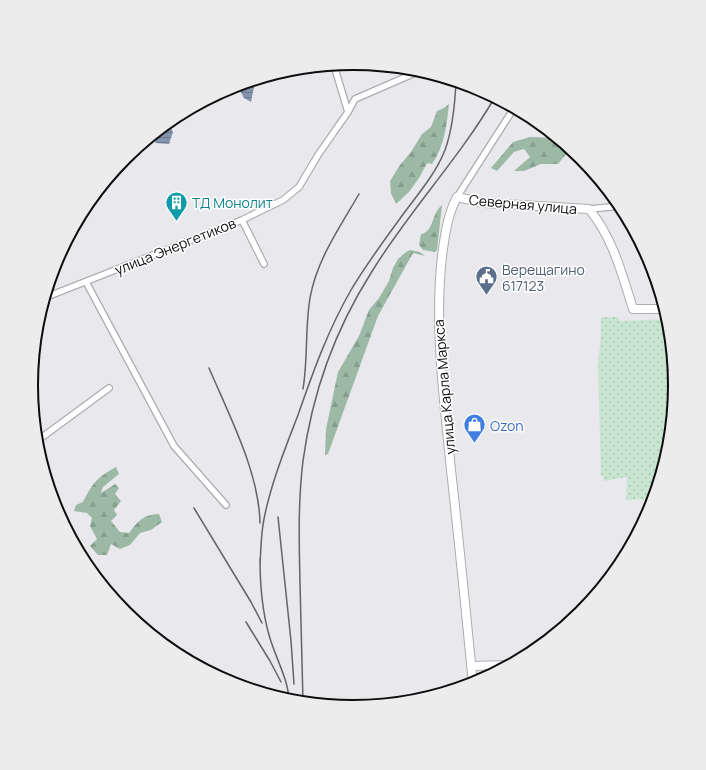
<svg xmlns="http://www.w3.org/2000/svg" width="706" height="770" font-family="Manrope,sans-serif">
  <defs>
    <pattern id="green-dots" width="8" height="8" patternUnits="userSpaceOnUse"><rect width="8" height="8" fill="#c8e5d1"/><path d="M2 2h.1M6 6h.1" fill="none" stroke="#abc3b2" stroke-width="1.8" stroke-linecap="round"/></pattern>
    <pattern id="forest-firs" width="22" height="20" patternUnits="userSpaceOnUse"><rect width="22" height="20" fill="#9cb9a5"/><path d="M5 1l3.5 6h-7zM16 11l3.5 6h-7z" fill="#859e8d"/></pattern>
    <pattern id="water-rules" width="6" height="5" patternUnits="userSpaceOnUse"><rect width="6" height="5" fill="#8394ae"/><path d="M0 2.5h6" fill="none" stroke="#6a778c"/></pattern>
  </defs>
  <rect width="100%" height="100%" fill="#e9e9ed"/>
  <!-- green -->
  <path fill="url(#green-dots)" d="M601 317H619V321L668 319 669 322 675 385 669 448 653 499 626 500 627 477 604 481 603 477 601 475 598 363 601 336Z"/>
  <!-- forest -->
  <path fill="url(#forest-firs)" d="M449 104C447 123 444 148 432 164L428 163 426 165 419 178 409 192 396 204 391 193 390 181 400 165 411 152 422 134 431 127 437 111 444 108Z
    M530 137 558 138 581 158 574 160 567 153 558 164H541L524 171H514L530 157 524 149 514 152 497 171 491 168 513 142Z
    M442 205 437 250 435 252 423 250 419 245 421 234C434 232 431 214 442 205Z
    M410 250 420 252 425 256 413 253 378 316 328 454 325 455 326 429 338 372 359 336 369 310 379 298 389 281 393 268 398 259 406 252Z
    M116 467 119 474 103 487 101 493 115 484 119 488 115 494 121 501 114 510 117 515 111 521 120 532 129 533C139 520 143 515 159 514L162 522 151 530 140 533 130 545 120 549 111 544 107 555H98L90 546 97 539 90 526 92 518 87 513 74 511 76 505 83 502C92 484 97 477 116 467Z
    M71 534 88 555V558L80 555 70 536Z"/>
  <!-- water -->
  <path fill="url(#water-rules)" d="M255 80V82L251 102 244 98 237 85Z
    M168 122 173 132 169 144 156 143 152 135Z"/>
  <g fill="none" stroke-linecap="round" stroke-linejoin="round">
    <defs>
      <path id="street" d="M336 65V72L348 112
        M457 197 514 108
        M589 209 621 206
        M242 220 264 264
        M86 282 174 446 226 505
        M44 298 242 220 283 200 299 187 318 155 348 112 355 99 415 73
        M37 441 109 388"/>
      <path id="secondary" d="M471 666 509 665
        M473 684C466 612 459 541 451 470 444 399 434 327 442 256 445 235 447 216 457 197L484 203 589 209C613 238 622 274 633 309H665"/>
    </defs>
    <!-- street casing -->
    <use href="#street" stroke="#adacb0" stroke-width="8"/>
    <!-- secondary casing -->
    <use href="#secondary" stroke="#adacb0" stroke-width="10"/>
    <!-- street -->
    <use href="#street" stroke="#fff" stroke-width="5.5"/>
    <!-- secondary -->
    <use href="#secondary" stroke="#fff" stroke-width="8"/>
    <!-- rail -->
    <path stroke="#646466" stroke-width="1.5" d="M209 368C229 415 259 472 260 523
      M303 389C308 359 305 328 310 298 317 259 340 227 359 194
      M194 508 251 602 262 623
      M278 517 291 641 294 684
      M260 559C260 585 262 610 269 635 275 657 288 678 289 700
      M260 564C261 549 261 533 264 519 271 483 285 449 298 415 313 372 328 330 351 290 367 263 386 238 404 213 419 193 436 173 445 150 453 128 455 104 456 81
      M246 622 270 661 281 682
      M303 702C302 662 301 623 300 583 299 542 298 501 303 461 312 394 335 330 371 273 408 212 459 159 495 97"/>
  </g>
  <!-- icons -->
  <defs>
    <symbol id="building-pin" viewBox="-11 -11 22 30"><path d="M0 17L-7.5 6A9.5 9.5 0 1 1 7.5 6Z" fill="#0f9aa8" stroke="#fff"/><path d="M-4-6H4V6H1V3H-1V6H-4ZM-2.5-4.3h1.7v1.8h-1.7ZM.8-4.3h1.7v1.8H.8ZM-2.5-1h1.7V.8h-1.7ZM.8-1h1.7V.8H.8Z" fill="#fff"/></symbol>
    <symbol id="civic-pin" viewBox="-11 -11 22 30"><path d="M0 17L-7.5 6A9.5 9.5 0 1 1 7.5 6Z" fill="#5c6f8a" stroke="#fff"/><path d="M-.6-6.5H3V-4.5H.6V-3L4-1V1h2V6H-6V1h2V-1L-.6-3ZM-1.2 2.5V6h2.4V2.5Z" fill="#fff"/></symbol>
    <symbol id="shop-pin" viewBox="-11 -11 22 30"><path d="M0 17L-7.5 6A9.5 9.5 0 1 1 7.5 6Z" fill="#3f7fe0" stroke="#fff"/><path d="M-5-2.5h2.3a2.7 3.5 0 0 1 5.4 0H5L5.5 6h-11ZM-1.5-2.5h3a1.5 2.3 0 0 0-3 0Z" fill="#fff"/></symbol>
  </defs>
  <g fill-rule="evenodd">
    <use href="#building-pin" x="164" y="190" width="25" height="34"/>
    <use href="#civic-pin" x="474" y="264" width="25" height="34"/>
    <use href="#shop-pin" x="462" y="412" width="25" height="34"/>
  </g>
  <g text-anchor="middle" dominant-baseline="central" stroke-width="3" stroke-linejoin="round" paint-order="stroke">
    <!-- culture labels -->
    <g font-size="14" fill="#0d838f" stroke="#fff" text-anchor="start">
      <text x="192" y="202">ТД Монолит</text>
    </g>
    <!-- street labels -->
    <g font-size="14" fill="#0d0d0e" stroke="#fff">
      <text transform="translate(523 204) rotate(5)">Северная улица</text>
      <text transform="translate(175 246) rotate(-22)">улица Энергетиков</text>
      <text transform="translate(444 387) rotate(-95)">улица Карла Маркса</text>
    </g>
    <!-- service labels -->
    <g font-size="14" fill="#4e5e75" stroke="#fff" text-anchor="start">
      <text x="502" y="269">Верещагино<tspan x="502" dy="16">617123</tspan></text>
    </g>
    <!-- shop labels -->
    <g font-size="14" fill="#366cbe" stroke="#fff" text-anchor="start">
      <text x="490" y="425">Ozon</text>
    </g>
  </g>
  <!-- crop -->
  <path d="M0 0H706V770H0ZM38 385a315 315 0 1 1 630 0a315 315 0 1 1-630 0Z" fill="#ececec" fill-rule="evenodd"/>
  <path fill="none" stroke="#0d0d0e" stroke-width="2" d="M38 385a315 315 0 1 1 630 0a315 315 0 1 1-630 0Z"/>
</svg>
